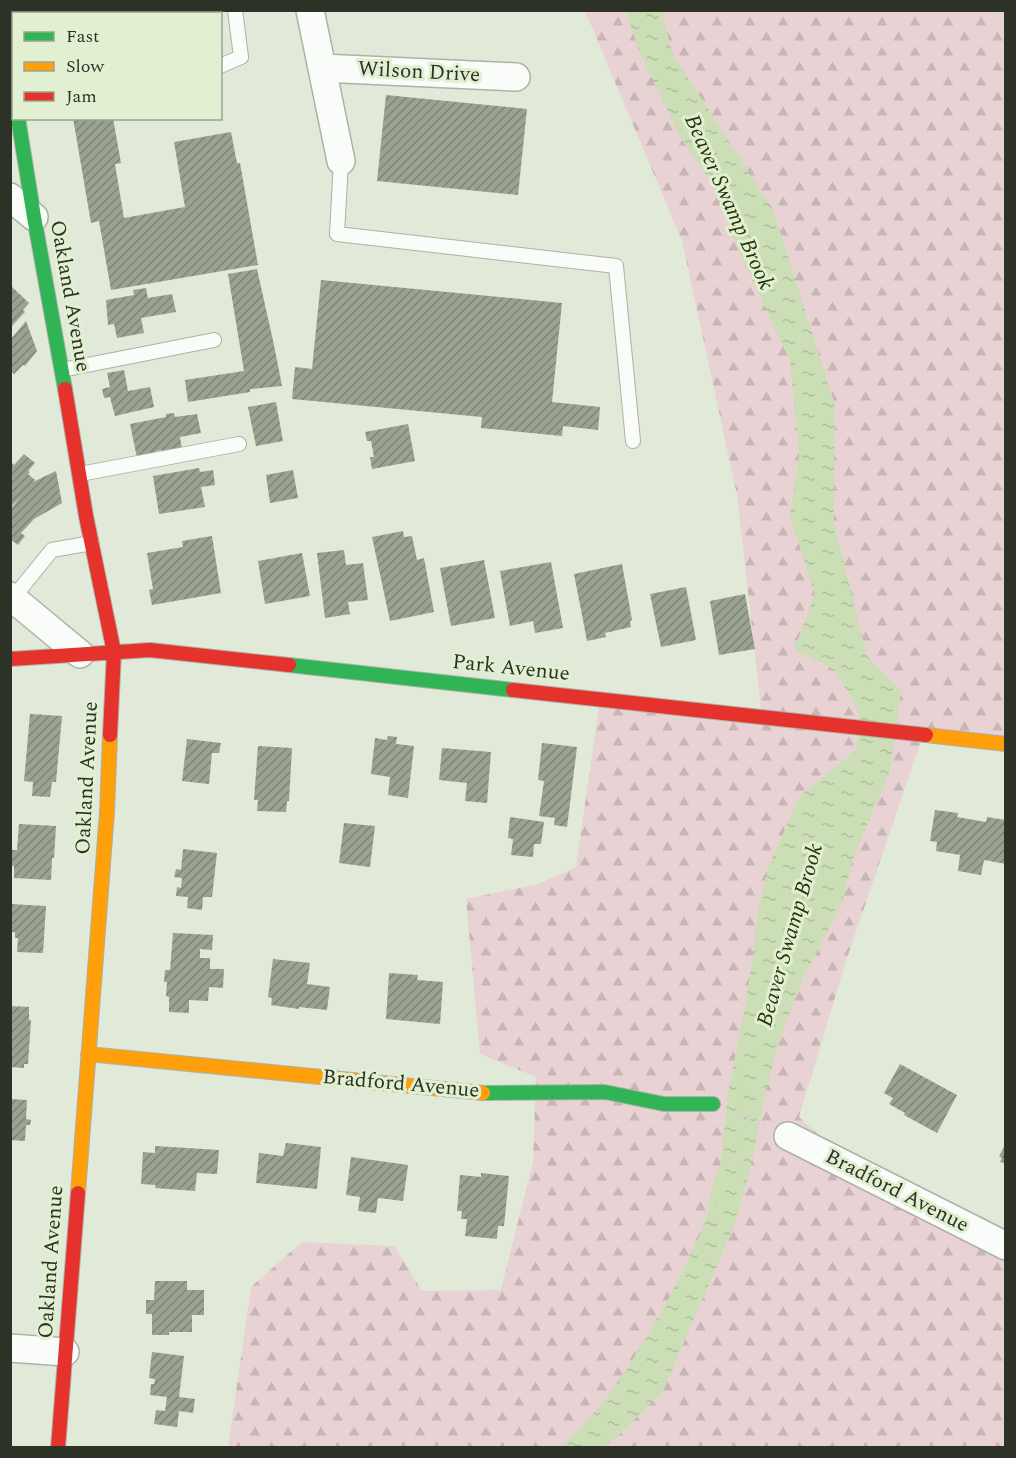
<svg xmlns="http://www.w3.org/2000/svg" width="1016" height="1458" font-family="Spectral,serif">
  <defs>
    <pattern id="forest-firs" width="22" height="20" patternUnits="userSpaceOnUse" patternTransform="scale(1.5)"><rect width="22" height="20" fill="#e9d2d4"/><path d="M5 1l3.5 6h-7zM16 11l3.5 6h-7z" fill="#c8b5b6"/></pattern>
    <pattern id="water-ripples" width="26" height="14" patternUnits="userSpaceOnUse" patternTransform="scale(1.5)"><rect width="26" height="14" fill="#ccdeb5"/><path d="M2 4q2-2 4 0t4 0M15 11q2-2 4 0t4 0" fill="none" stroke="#b0bf9c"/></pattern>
    <pattern id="building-hatch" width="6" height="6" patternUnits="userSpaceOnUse" patternTransform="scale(1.5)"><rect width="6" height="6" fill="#9aa291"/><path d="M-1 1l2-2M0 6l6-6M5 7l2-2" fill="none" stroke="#7e8576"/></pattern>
  </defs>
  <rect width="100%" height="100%" fill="#e1e9d9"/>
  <!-- forest -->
  <path fill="url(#forest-firs)" d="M585 11H1005V743L923 735 847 958 799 1117 859 1172 1005 1246V1447L228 1448 251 1287 302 1242 394 1246 422 1291 501 1290 533 1162 536 1077 480 1054 466 899 538 884 576 867 600 699 762 717 737 495 682 241Z"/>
  <!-- water -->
  <path fill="url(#water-ripples)" d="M626 11H662L673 55 773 209 835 405 834 522 867 656 901 691 890 771 854 856 841 906 802 980 778 1045 766 1091 750 1171 735 1224 663 1391 615 1439 604 1447 561 1448 605 1400 630 1364 668 1300 700 1234 718 1186 728 1093 744 1011 754 950 757 915 768 868 799 797 856 750 860 714 835 670 794 649 815 595 790 516 799 455 790 361 738 249 712 184 681 138 639 52Z"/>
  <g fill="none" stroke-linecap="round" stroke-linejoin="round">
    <!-- stream -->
    <path stroke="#ccdeb5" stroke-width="8" d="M712 1204 721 1172"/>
  </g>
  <!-- building -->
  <path fill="url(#building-hatch)" d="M53 10H191V14H53Z
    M386 95 527 109 518 195 377 181Z
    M73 118H113L121 163 115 164 124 218 185 207 174 142 231 132 237 163H240L258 265 111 290 99 221 91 223Z
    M257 269 274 345 282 386 250 389V392L188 402 185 380 244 371 228 274Z
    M321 280 562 303 552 402 600 407 598 430 563 426 562 436 481 428 482 417 292 399 295 367 312 369Z
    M10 285 29 303 23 310 25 312 10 328Z
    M146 288 148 298 172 294 176 312 141 318 144 333 117 338 114 324 108 325 106 300 134 295 133 290Z
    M26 321 37 351 25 366 23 365 14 374 10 371V340Z
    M124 370 128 391 150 387 154 407 115 416 110 397 104 398 102 389 110 387 107 373Z
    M276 402 283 441 256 446 248 407Z
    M174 413 175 417 197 414 201 433 180 437 182 449 162 452V450L156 451 157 455 137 458 130 424 166 417V414Z
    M408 424 415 461 372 469 370 457H374L371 441H367L365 432Z
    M24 454 35 463 28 471 30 472 28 474 35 480 33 482 56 471 62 503 34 519 21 533 25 536 18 545 10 539V510L21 496 10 508V462L14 465Z
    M199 468 200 472 213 470 215 485 201 487 205 507 159 514 153 476Z
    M293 470 298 498 270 503 266 475Z
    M403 531 404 537 412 536 417 560 424 558 434 612 390 621 372 537Z
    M212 536 221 593 152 605 149 590 153 589 147 553 183 547 182 541Z
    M344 550 346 565 363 563 368 600 348 602 350 614 325 618 317 553Z
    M302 553 310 596 265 604 258 561Z
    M484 560 495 618 451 626 440 568Z
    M551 562 563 628 535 633 533 621 510 626 500 571Z
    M622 564 632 620 630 621 631 627 605 633 606 637 587 641 574 574Z
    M686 587 696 640 661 647 650 594Z
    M745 594 755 649 719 655 710 601Z
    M30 714 62 716 56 782H52L50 797 32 796 33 782 24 781Z
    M388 736 397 737 396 744 414 746 408 798 388 795 390 777 371 774 375 738 387 740Z
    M187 739 221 743 219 753H212L209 784 182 781Z
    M542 743 577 747 567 827 554 825 555 818 539 816 544 781 538 780Z
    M258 746 292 748 289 801H287L286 812 257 811 258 800H254Z
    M442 748 491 752 487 803 465 801 467 783 439 780Z
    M935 810 958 813 957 817 986 822 987 817 1006 820V864L984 860 981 875 958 871 960 855 936 851 937 842 930 841Z
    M510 817 544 822 541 844H534L533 857 511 855 513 839 508 838Z
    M344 823 375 826 370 867 339 863Z
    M19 824 56 826 54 858H52L51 880 14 878V866H10V850H17Z
    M183 849 217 853 212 897H203L202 910 187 908 188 897 176 896 177 887 181 888 182 878 174 877 176 869 181 870Z
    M10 904 46 906 43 953 17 952 18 938H15V932H10Z
    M173 933 213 935 212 950 200 949V958H210V969H224L223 988 209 987 208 1001 189 1000V1013L169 1012V997L166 996 167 982H164L165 970H170Z
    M273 959 310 963 307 984 330 987 327 1010 299 1007V1009L271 1005 272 998 268 997Z
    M389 973 418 975 417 980 443 982 440 1024 386 1019Z
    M10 1006 29 1007V1020H31L28 1064H24V1068L10 1067Z
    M900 1064 957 1095 937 1133 904 1115 905 1113 889 1104 893 1098 884 1093Z
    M10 1099 27 1100 26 1119 31 1120 30 1125H26L25 1141 10 1140Z
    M286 1143 321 1147 317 1189 256 1183 259 1153 283 1156Z
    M1006 1143V1164L1000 1162 1002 1158 999 1156Z
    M155 1146 219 1150 217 1174 197 1173 195 1191 155 1188 156 1185 141 1184 143 1152 155 1153Z
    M351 1157 408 1165 403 1201 378 1198 376 1213 358 1211 360 1197 346 1195Z
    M481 1173 509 1176 504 1226H498L497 1239 465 1236 467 1219H461L462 1211H457L460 1175 481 1177Z
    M155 1281H187V1290H204V1315H192V1332H169V1335H152V1314H146V1300H154Z
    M152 1352 184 1356 179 1397 195 1399 193 1413 179 1411 177 1427 154 1424 156 1410 165 1411 167 1397 150 1395 151 1384H154L155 1379 149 1378Z"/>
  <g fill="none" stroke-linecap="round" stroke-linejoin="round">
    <defs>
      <path id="lane" d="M220 66 241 57 235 10
        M341 161 337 234 616 266 633 441
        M62 370 214 340
        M80 474 239 444
        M13 598 52 550 92 543"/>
      <path id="street" d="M310 10 341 161
        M322 68 516 77
        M10 197 34 217
        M10 596 80 654
        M788 1136 1006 1246
        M10 1348 65 1352"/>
      <path id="fast" d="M10 70 14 90
        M18 118 34 217 65 389
        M289 665 513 690
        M483 1093 605 1092 664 1104H713"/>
      <path id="slow" d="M926 735 1006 744
        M88 1054 483 1093
        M78 1193 107 812 110 735"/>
      <path id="jam" d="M65 389 86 516 114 652 110 735
        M10 659 150 650 289 665
        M513 690 926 735
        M58 1448 78 1193"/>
    </defs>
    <!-- lane casing -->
    <use href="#lane" stroke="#acb2a6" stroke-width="16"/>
    <!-- street casing -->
    <use href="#street" stroke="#acb2a6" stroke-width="30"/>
    <!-- fast casing -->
    <use href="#fast" stroke="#acb2a6" stroke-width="16"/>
    <!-- slow casing -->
    <use href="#slow" stroke="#acb2a6" stroke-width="16"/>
    <!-- jam casing -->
    <use href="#jam" stroke="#acb2a6" stroke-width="16"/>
    <!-- path -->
    <path stroke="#d3d5d1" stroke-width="4" stroke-dasharray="4.5 4.5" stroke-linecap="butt" d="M738 1115 765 1126"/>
    <!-- lane -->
    <use href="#lane" stroke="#fafcf9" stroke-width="14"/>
    <!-- street -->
    <use href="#street" stroke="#fafcf9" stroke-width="27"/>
    <!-- fast -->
    <use href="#fast" stroke="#30b455" stroke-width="14"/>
    <!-- slow -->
    <use href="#slow" stroke="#ff9f0a" stroke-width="14"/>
    <!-- jam -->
    <use href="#jam" stroke="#e5322d" stroke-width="14"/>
  </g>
  <g text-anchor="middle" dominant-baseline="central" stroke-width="6" stroke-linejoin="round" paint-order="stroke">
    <!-- street labels -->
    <g font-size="21" fill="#2d3227" stroke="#e2f0d2">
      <text transform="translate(419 72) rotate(3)">Wilson Drive</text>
      <text transform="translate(70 296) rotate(80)">Oakland Avenue</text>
      <text transform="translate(511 668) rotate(6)">Park Avenue</text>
      <text transform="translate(87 778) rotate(-87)">Oakland Avenue</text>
      <text transform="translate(401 1084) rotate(5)">Bradford Avenue</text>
      <text transform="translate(897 1191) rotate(27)">Bradford Avenue</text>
      <text transform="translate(51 1262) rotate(-86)">Oakland Avenue</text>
    </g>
    <!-- water labels -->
    <g font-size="22" font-style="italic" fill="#25340d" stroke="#e2f0d2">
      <text transform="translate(729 202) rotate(66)">Beaver Swamp Brook</text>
      <text transform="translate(790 935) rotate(-74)">Beaver Swamp Brook</text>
    </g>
  </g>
  <!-- border -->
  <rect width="1016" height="1458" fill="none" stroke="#2d3227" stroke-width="24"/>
  <!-- legend -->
  <rect x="12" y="12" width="210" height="108" fill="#e2f0d2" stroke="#9aa48e" stroke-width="1.5"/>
  <rect x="24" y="32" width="30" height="9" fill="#30b455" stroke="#9aa48e" stroke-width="1.5"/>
  <text x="66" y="42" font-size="18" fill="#2d3227">Fast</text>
  <rect x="24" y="62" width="30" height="9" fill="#ff9f0a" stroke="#9aa48e" stroke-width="1.5"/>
  <text x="66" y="72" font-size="18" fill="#2d3227">Slow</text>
  <rect x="24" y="92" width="30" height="9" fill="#e5322d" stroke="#9aa48e" stroke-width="1.5"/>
  <text x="66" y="102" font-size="18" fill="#2d3227">Jam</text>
</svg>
